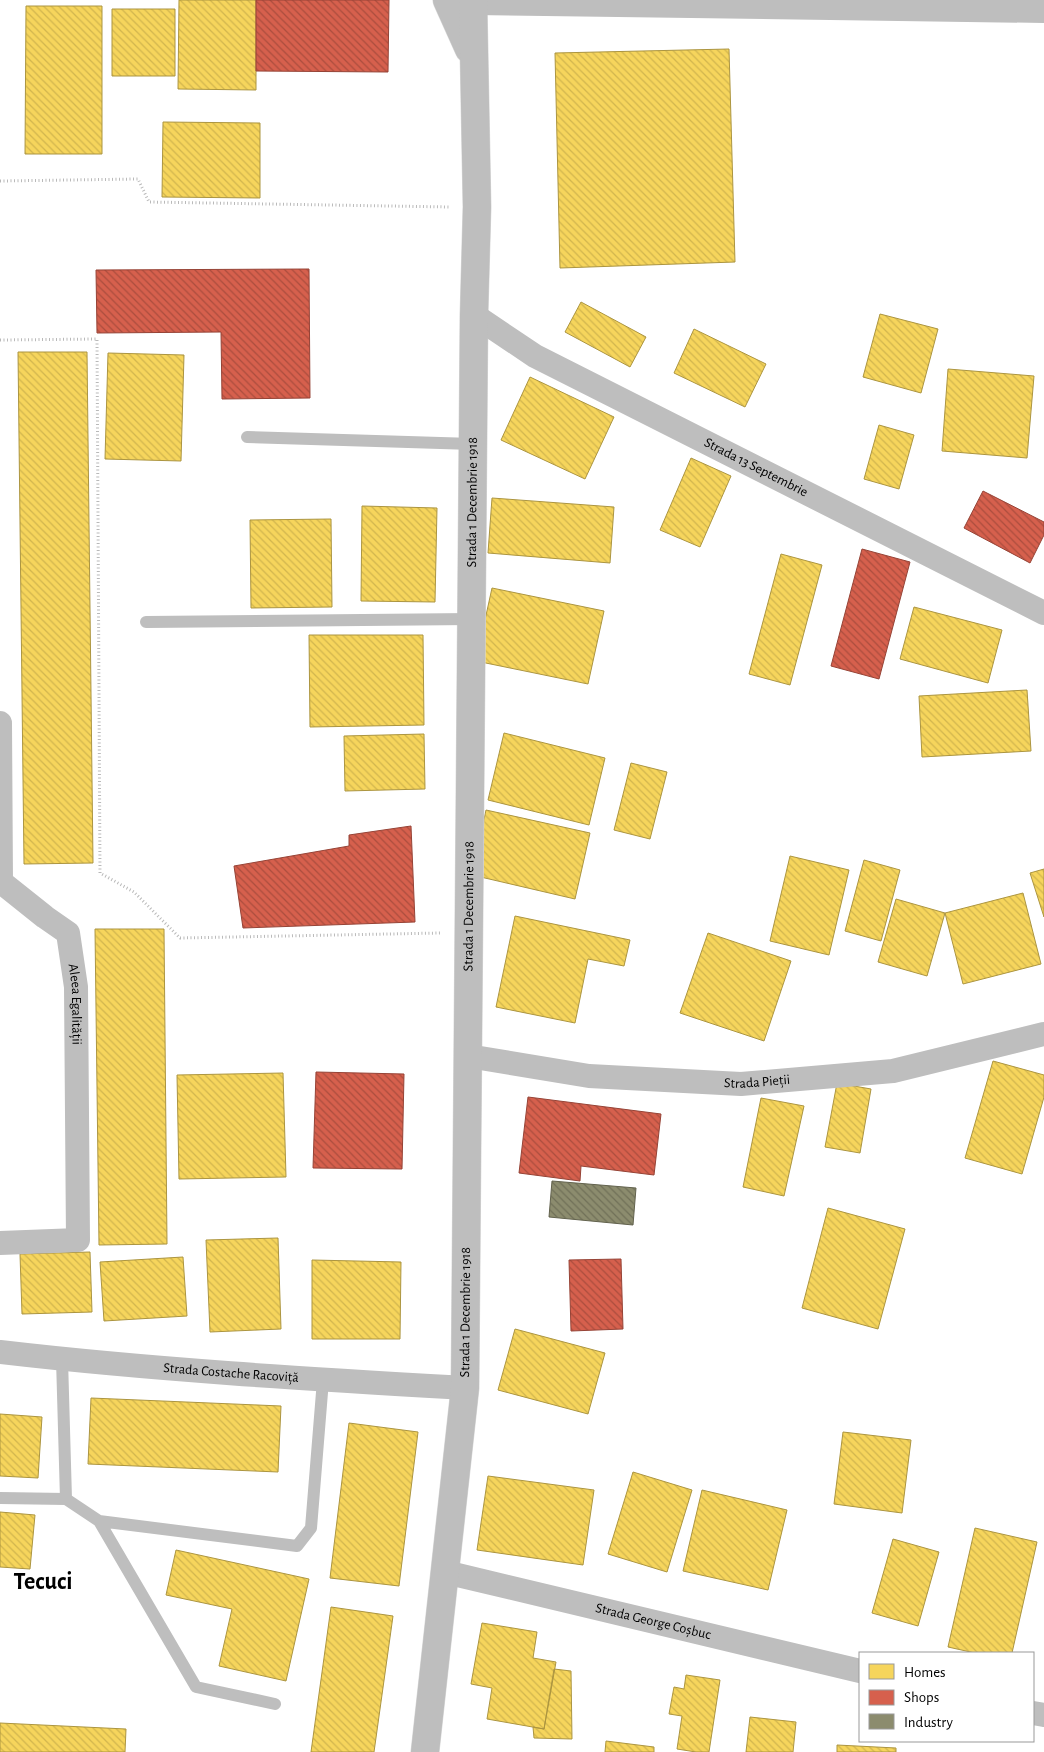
<svg xmlns="http://www.w3.org/2000/svg" width="1044" height="1752" font-family="'Alegreya Sans',sans-serif">
  <defs>
    <pattern id="homes-back-hatch" width="6" height="6" patternUnits="userSpaceOnUse" patternTransform="scale(1.25)"><rect width="6" height="6" fill="#f6d55c"/><path d="M-1 5l2 2M0 0l6 6M5-1l2 2" fill="none" stroke="#d1b54e"/></pattern>
    <pattern id="shops-back-hatch" width="6" height="6" patternUnits="userSpaceOnUse" patternTransform="scale(1.25)"><rect width="6" height="6" fill="#d6604d"/><path d="M-1 5l2 2M0 0l6 6M5-1l2 2" fill="none" stroke="#ab4d3e"/></pattern>
    <pattern id="industry-back-hatch" width="6" height="6" patternUnits="userSpaceOnUse" patternTransform="scale(1.25)"><rect width="6" height="6" fill="#8c8c6e"/><path d="M-1 5l2 2M0 0l6 6M5-1l2 2" fill="none" stroke="#707058"/></pattern>
  </defs>
  <rect width="100%" height="100%" fill="#fff"/>
  <!-- homes -->
  <path fill="url(#homes-back-hatch)" stroke="#ac9540" d="M179 0H256V90L178 89Z
    M26 6H102V154H25Z
    M112 9H175V76H112Z
    M729 49 735 262 560 268 555 53Z
    M163 122 260 123V198L162 197Z
    M581 302 646 337 630 367 565 332Z
    M880 314 938 329 921 393 863 377Z
    M694 329 766 364 745 407 674 373Z
    M18 352H87L93 863 24 864Z
    M108 353 184 355 181 461 105 459Z
    M948 369 1034 376 1027 458 942 451Z
    M530 377 614 417 585 479 501 440Z
    M879 425 914 435 899 489 864 479Z
    M691 458 731 476 700 547 660 530Z
    M492 498 614 507 610 563 488 553Z
    M362 506 437 508 435 602 361 601Z
    M331 519 332 607 251 608 250 520Z
    M781 554 822 565 790 685 749 674Z
    M492 588 604 611 588 684 476 661Z
    M914 607 1002 630 988 683 900 659Z
    M309 635H423L424 725 310 727Z
    M1027 690 1031 751 922 757 919 696Z
    M504 733 605 758 589 825 488 800Z
    M424 734 425 789 345 791 344 736Z
    M631 763 667 772 650 839 614 830Z
    M486 810 590 833 575 899 472 875Z
    M790 856 849 870 829 955 770 941Z
    M864 860 900 870 881 941 845 931Z
    M1044 869V917L1030 873Z
    M1023 893 1041 964 963 984 945 913Z
    M896 899 945 913 927 976 878 962Z
    M515 916 630 940 624 966 588 959 575 1023 496 1007Z
    M95 929H164L167 1244 99 1245Z
    M708 933 791 961 764 1041 680 1013Z
    M993 1061 1044 1075V1097L1022 1174 965 1158Z
    M283 1073 286 1177 179 1179 177 1075Z
    M837 1083 871 1089 860 1153 825 1147Z
    M761 1098 804 1106 784 1196 743 1187Z
    M828 1208 905 1229 878 1329 802 1308Z
    M278 1238 281 1329 210 1332 206 1240Z
    M90 1252 92 1312 22 1314 20 1254Z
    M183 1257 187 1316 104 1321 100 1262Z
    M312 1260 401 1262 400 1339H312Z
    M515 1329 605 1353 588 1414 498 1390Z
    M91 1398 281 1406 278 1472 88 1464Z
    M0 1414 42 1417 38 1478 0 1476Z
    M349 1423 418 1432 399 1586 330 1578Z
    M843 1432 911 1440 902 1513 834 1504Z
    M633 1472 692 1490 667 1572 608 1554Z
    M488 1476 594 1490 583 1565 477 1550Z
    M702 1490 787 1510 768 1590 683 1571Z
    M0 1512 35 1515 30 1569 0 1567Z
    M975 1528 1037 1542 1012 1653H975L948 1647Z
    M893 1539 939 1552 918 1626 872 1613Z
    M176 1550 309 1579 286 1681 219 1666 232 1609 166 1595Z
    M331 1607 393 1616 374 1752H311Z
    M482 1623 537 1632 533 1658 556 1662 544 1729 487 1719 492 1688 471 1684Z
    M554 1669 571 1671 572 1739 534 1738 533 1727 544 1729Z
    M686 1675 720 1680 709 1752H696L677 1749 682 1716 669 1714 674 1687 684 1689Z
    M750 1717 796 1722 793 1752H746Z
    M0 1723 126 1729 125 1752H0Z
    M606 1741 654 1747V1752H605Z
    M837 1745 896 1748V1752H837Z"/>
  <!-- shops -->
  <path fill="url(#shops-back-hatch)" stroke="#964336" d="M256 0H389L388 72 256 71Z
    M309 269 310 398 222 399 221 332 97 333 96 270Z
    M983 491 1044 522V535L1030 563 964 528Z
    M862 549 910 562 879 679 831 666Z
    M411 826 415 922 243 928 234 866 349 846V835Z
    M316 1072 404 1074 402 1169 313 1168Z
    M528 1097 661 1114 654 1175 581 1166 580 1181 519 1173Z
    M621 1259 623 1329 571 1331 569 1260Z"/>
  <!-- industry -->
  <path fill="url(#industry-back-hatch)" stroke="#62624d" d="M552 1181 636 1188 633 1225 549 1217Z"/>
  <g fill="none" stroke-linecap="round" stroke-linejoin="round">
    <defs>
      <g id="primary">
        <path d="M447 0 469 49"/>
        <path id="s6" d="M425 1752 465 1388 474 315 477 207 473 0"/>
      </g>
    </defs>
    <!-- primary casing -->
    <use href="#primary" stroke="#dbdbdb" stroke-width="29"/>
    <!-- path -->
    <path stroke="#b9b9b9" stroke-width="3" stroke-dasharray="1 2.5" stroke-linecap="butt" d="M0 181 138 179 149 202 449 207
      M0 340 97 339 100 873 134 892 180 938 440 933"/>
    <!-- lane -->
    <path stroke="#bebebe" stroke-width="12" d="M247 437 473 444
      M146 622 472 619
      M62 1359 66 1499 99 1521 196 1687 275 1704
      M0 1498 66 1499
      M99 1521 297 1546 311 1528 323 1380"/>
    <!-- street -->
    <g stroke="#bebebe" stroke-width="24">
      <path d="M474 3 1044 11"/>
      <path id="s1" d="M474 315 535 356 1044 613"/>
      <path id="s2" d="M0 723 1 882 45 917 68 933 76 987 78 1240 0 1243"/>
      <path id="s3" d="M468 1056 589 1076 741 1084 893 1071 1044 1034"/>
      <path id="s4" d="M0 1352C154 1370 310 1379 465 1388"/>
      <path id="s5" d="M445 1572 860 1671"/>
      <path d="M1033 1713 1044 1715"/>
    </g>
    <!-- primary -->
    <use href="#primary" stroke="#bebebe" stroke-width="28"/>
  </g>
  <g text-anchor="middle" dominant-baseline="central" stroke-width="5" stroke-linejoin="round" paint-order="stroke">
    <!-- street labels -->
    <g font-size="14" fill="#000" stroke="#fff">
      <text stroke="none"><textPath href="#s1" startOffset="321">Strada 13 Septembrie</textPath></text>
      <text stroke="none"><textPath href="#s6" startOffset="1252">Strada 1 Decembrie 1918</textPath></text>
      <text stroke="none"><textPath href="#s6" startOffset="848">Strada 1 Decembrie 1918</textPath></text>
      <text stroke="none"><textPath href="#s2" startOffset="315">Aleea Egalității</textPath></text>
      <text stroke="none"><textPath href="#s3" startOffset="291">Strada Pieții</textPath></text>
      <text stroke="none"><textPath href="#s6" startOffset="442">Strada 1 Decembrie 1918</textPath></text>
      <text stroke="none"><textPath href="#s4" startOffset="232">Strada Costache Racoviță</textPath></text>
      <text stroke="none"><textPath href="#s5" startOffset="214">Strada George Coșbuc</textPath></text>
    </g>
    <!-- town labels -->
    <g font-size="24" font-weight="bold" fill="#000" stroke="#fff">
      <text x="43" y="1582">Tecuci</text>
    </g>
  </g>
  <!-- legend -->
  <rect x="859" y="1652" width="175" height="90" fill="#ffffff" stroke="#999999"/>
  <rect x="869" y="1664" width="25" height="15" fill="#f6d55c" stroke="#999999"/>
  <text x="904" y="1677" font-size="15" fill="#000000">Homes</text>
  <rect x="869" y="1690" width="25" height="15" fill="#d6604d" stroke="#999999"/>
  <text x="904" y="1702" font-size="15" fill="#000000">Shops</text>
  <rect x="869" y="1714" width="25" height="15" fill="#8c8c6e" stroke="#999999"/>
  <text x="904" y="1727" font-size="15" fill="#000000">Industry</text>
</svg>
